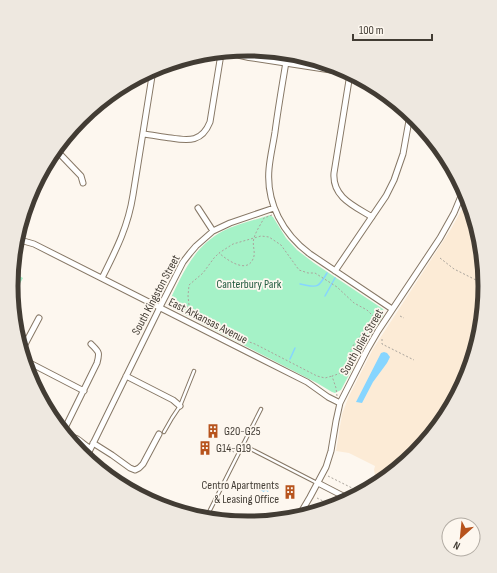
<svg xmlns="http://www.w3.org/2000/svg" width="497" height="573" font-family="'Sofia Sans Condensed',sans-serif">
  <rect width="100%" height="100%" fill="#fdf7ef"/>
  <!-- built -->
  <path fill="#fcebd6" d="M467 195 486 287 468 378 416 455 381 478 375 475 374 470 375 466 349 453 336 451 342 414 349 396 373 349 451 229 462 209Z"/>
  <!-- green -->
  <path fill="#a5f2c7" d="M270 215 273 217 286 238 297 250 314 263 383 309 384 311 383 316 367 341 341 390 335 393 332 392 317 383 170 307 168 304C182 275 193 247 223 231 237 224 255 220 270 215Z
    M14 273 23 278 18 287 12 283Z"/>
  <!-- water -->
  <path fill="#86d5ff" d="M384 352 387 353 390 357 387 363 373 382 362 403 356 402 381 353Z
    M256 482 264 486 265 484 267 485V487L269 489 268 492 265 490 264 492 254 487Z"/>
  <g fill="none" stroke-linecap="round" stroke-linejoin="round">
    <!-- stream -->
    <path stroke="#86d5ff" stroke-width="1.5" d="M300 284C317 287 317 290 327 273
      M325 296 335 278
      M290 359 295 348"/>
    <defs>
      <path id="service" d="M164 432 172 418 180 406 194 371
        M243 445 317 483
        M207 516 261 409"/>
      <path id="minor" d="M249 57 250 49
        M286 62C282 86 278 109 275 132 273 145 270 157 269 169 266 203 283 234 310 254L392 309
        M350 74 334 173C332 197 354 206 372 217
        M143 134C152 135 162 137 171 138 189 141 202 142 210 122L221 54
        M58 152 81 176 83 183
        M198 208 213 231
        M20 240 34 244 307 382 328 397 340 403
        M335 271 386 196 394 180 403 154 410 115
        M102 278C116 250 128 227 133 195L153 70
        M23 348 39 318
        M26 361 84 391
        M126 376 173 400 180 406
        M64 430 97 363C100 352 99 352 91 344
        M69 437C78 436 83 445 90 448
        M72 441 81 446 85 445
        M93 443 112 455 130 468 135 470 139 468 143 464 159 434
        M86 458 160 307 183 262 190 253 196 246 213 231 230 223 274 208
        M318 483 349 499
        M300 514 310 497 326 467 331 451 336 421 340 403 367 350 378 331 440 238 454 213 464 189"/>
      <path id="tertiary" d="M231 53 249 57 347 72"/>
    </defs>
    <!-- service casing -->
    <use href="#service" stroke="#867765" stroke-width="4.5"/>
    <!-- minor casing -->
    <use href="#minor" stroke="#867765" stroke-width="7"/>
    <!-- tertiary casing -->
    <use href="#tertiary" stroke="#867765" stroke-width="8"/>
    <!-- path -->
    <path stroke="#aaa49c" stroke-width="1" stroke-dasharray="2 2" stroke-linecap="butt" d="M272 215 264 218C261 224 256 231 254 238 252 244 255 250 254 256 249 276 227 260 219 253L233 244 261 236 269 237 281 245 299 270 308 273H315L337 287 354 303 367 310 373 316 383 313
      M440 258 454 269 486 285
      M189 305 188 296 189 285 203 273 214 258 219 253
      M179 311 189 306C204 321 216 326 236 331L241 339 255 344 317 376 325 378 332 376
      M400 316 404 318
      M382 339V344L414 360
      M337 396 336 388 332 376C339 374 343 372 347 366 350 361 349 355 351 350 356 337 369 332 372 316
      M218 444 234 452
      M328 476 360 492
      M317 498 335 507"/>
    <!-- service -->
    <use href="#service" stroke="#fff" stroke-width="2.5"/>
    <!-- minor -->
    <use href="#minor" stroke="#fff" stroke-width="5"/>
    <!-- tertiary -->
    <use href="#tertiary" stroke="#fff" stroke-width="6"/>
  </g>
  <!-- icons -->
  <defs>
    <symbol id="building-bare" viewBox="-9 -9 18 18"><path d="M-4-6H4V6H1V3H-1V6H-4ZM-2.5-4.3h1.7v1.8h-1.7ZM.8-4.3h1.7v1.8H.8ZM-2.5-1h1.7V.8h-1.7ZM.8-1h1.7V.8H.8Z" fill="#b7531c" stroke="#fdf7ef" stroke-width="2.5" paint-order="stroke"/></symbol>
  </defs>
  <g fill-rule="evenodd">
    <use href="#building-bare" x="203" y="421" width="20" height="20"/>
    <use href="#building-bare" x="195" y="438" width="20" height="20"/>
    <use href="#building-bare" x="280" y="482" width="20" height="20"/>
  </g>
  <g text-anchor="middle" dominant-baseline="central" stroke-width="3.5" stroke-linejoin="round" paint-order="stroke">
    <!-- park labels -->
    <g font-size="12" fill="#235c40" stroke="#fdf7ef">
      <text x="249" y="284">Canterbury Park</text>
    </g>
    <!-- street labels -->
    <g font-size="12" fill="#423c34" stroke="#fdf7ef">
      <text transform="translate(156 295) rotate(-62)">South Kingston Street</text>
      <text transform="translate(208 321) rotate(27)">East Arkansas Avenue</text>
      <text transform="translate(362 342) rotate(-60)">South Joliet Street</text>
    </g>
    <!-- poi labels -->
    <g font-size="12" fill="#423c34" stroke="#fdf7ef" text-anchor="start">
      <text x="224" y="431">G20-G25</text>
      <text x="216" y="448">G14-G19</text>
      <text x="279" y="485" text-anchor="end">Centro Apartments<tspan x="279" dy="14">&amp; Leasing Office</tspan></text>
    </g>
  </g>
  <!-- crop -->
  <path d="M0 0H497V573H0ZM18 286a230 230 0 1 1 460 0a230 230 0 1 1-460 0Z" fill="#eee8e0" fill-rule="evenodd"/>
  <path fill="none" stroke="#423c34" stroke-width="5" d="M18 286a230 230 0 1 1 460 0a230 230 0 1 1-460 0Z"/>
  <!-- north arrow -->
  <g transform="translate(461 537) rotate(207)"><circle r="19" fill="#fdf7ef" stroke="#b2aca4"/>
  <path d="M0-3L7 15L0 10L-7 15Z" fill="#b7531c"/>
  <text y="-6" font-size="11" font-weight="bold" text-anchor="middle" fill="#423c34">N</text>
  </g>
  <!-- scale -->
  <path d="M353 34v6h79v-6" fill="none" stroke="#423c34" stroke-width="2"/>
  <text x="359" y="34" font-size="12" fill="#423c34" stroke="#fdf7ef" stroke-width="3" paint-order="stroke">100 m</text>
</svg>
